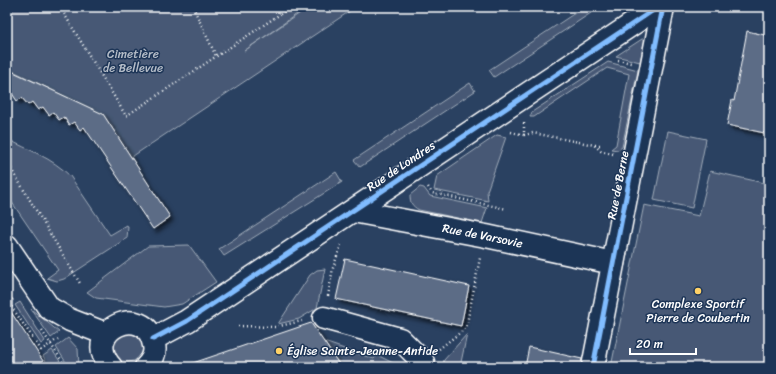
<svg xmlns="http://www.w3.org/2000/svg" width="776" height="374" font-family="Sriracha,sans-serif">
  <defs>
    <filter id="shadow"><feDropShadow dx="3.5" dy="3.5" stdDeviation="2" flood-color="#0009"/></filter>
  </defs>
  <rect width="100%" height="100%" fill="#2a4161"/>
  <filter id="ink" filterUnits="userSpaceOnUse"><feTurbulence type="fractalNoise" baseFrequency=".025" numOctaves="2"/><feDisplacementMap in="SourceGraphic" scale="8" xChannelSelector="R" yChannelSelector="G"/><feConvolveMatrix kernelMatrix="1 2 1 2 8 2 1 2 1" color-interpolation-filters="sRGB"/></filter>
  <g filter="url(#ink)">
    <!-- green -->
    <path fill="#465975" stroke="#a2acba" d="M7 7H307L244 51 309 7H356L130 158 103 115 7 68Z
      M584 7H600L494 77 489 70Z
      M642 39H645L640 62 616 56Z
      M608 62 638 70 622 147 618 150 611 149 616 145 629 74 607 68 534 117H530L532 112Z
      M470 83 475 91 360 167 354 160Z
      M668 131 706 139 692 208 654 200Z
      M497 135 506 137 487 191 488 201 434 190 437 176Z
      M7 139C29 150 52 158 70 176L110 235 127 225 128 227 127 238 64 279 57 281 47 278 58 270 7 195Z
      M710 171 769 184V367H611L644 205 699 216Z
      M336 172 342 182 224 256 219 249Z
      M420 187 424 188 430 196 487 208 482 223 419 210C412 206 410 203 410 195Z
      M189 245 216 282 182 304 164 307 96 298 87 292 148 246Z
      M325 269 317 308 299 319 278 324 310 275 317 270Z
      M20 302 45 341 41 344 15 305Z
      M31 309 59 332 51 338Z
      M113 347a15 15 0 1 1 30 0a15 15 0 1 1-30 0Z
      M467 334 460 367H442L444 360Z
      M68 338 78 349 79 367H69L56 347Z
      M324 342 374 359 377 355 401 367H341Z
      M52 350 64 367H49L43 356Z"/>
    <!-- building -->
    <path fill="#5b6c86" stroke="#fff" filter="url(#shadow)" d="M747 31 769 36V134L727 125 732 100 734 101Z
      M7 69 103 114 170 217 153 229 84 127 80 130 74 122 69 125 64 117 59 120 53 112 49 115 43 107 38 110 32 102 28 105 22 98 17 101 7 86Z
      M345 259 469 286 461 326 336 299Z
      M7 306 47 367H13L7 359Z
      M311 323 341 367H191L190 364Z
      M529 347 582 359 581 367H525Z"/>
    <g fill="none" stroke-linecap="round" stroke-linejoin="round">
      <defs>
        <g id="minor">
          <path id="s1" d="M353 211 486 236 613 263"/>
          <path d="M7 246 49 308 70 320 106 334"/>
          <path d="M324 318 400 339 423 362 424 367"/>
          <path d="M153 339 187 321 658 7"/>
          <path d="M111 367C79 330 146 300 154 345 156 353 152 361 146 367"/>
          <path d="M593 367 663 7"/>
        </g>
      </defs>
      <!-- minor casing -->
      <use href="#minor" stroke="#fff" stroke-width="25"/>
      <!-- path -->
      <path stroke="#fff" stroke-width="2.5" stroke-dasharray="1 3" stroke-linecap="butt" d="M60 7 126 116 291 7
        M193 7 216 56
        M618 60 631 63
        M524 123V135L533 133 594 145 601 151 613 154
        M511 132 524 135
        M595 145H602
        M7 162 81 285
        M428 187 432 193 507 209
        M328 296 333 268 341 245
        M7 300 41 350 58 339
        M9 302 15 298
        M238 326 275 327 302 321
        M42 331 66 367
        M439 349 466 328 480 258"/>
      <!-- minor -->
      <use href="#minor" stroke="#1d3557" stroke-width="22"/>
      <defs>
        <path id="cycleway" d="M153 339 187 321 658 7
          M593 367 663 7"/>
      </defs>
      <!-- cycleway casing -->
      <use href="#cycleway" stroke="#1d3557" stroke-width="8"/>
      <!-- cycleway -->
      <use href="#cycleway" stroke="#80bcff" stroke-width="5"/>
    </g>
  </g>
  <!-- markers -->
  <g fill="#ffd166" stroke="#1d3557" stroke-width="1.5">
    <circle cx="698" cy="291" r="4"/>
    <circle cx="279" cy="351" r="4"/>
  </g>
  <g text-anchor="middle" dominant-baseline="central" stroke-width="3" stroke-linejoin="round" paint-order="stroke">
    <!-- park labels -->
    <g font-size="12" fill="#b5bdc8" stroke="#1d3557">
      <text x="133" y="54">Cimetière<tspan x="133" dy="14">de Bellevue</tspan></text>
    </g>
    <!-- street labels -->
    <g font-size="12" fill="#fff" stroke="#1d3557">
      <text transform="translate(401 166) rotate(-34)">Rue de Londres</text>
      <text transform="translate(618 185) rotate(-79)">Rue de Berne</text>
      <text stroke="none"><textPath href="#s1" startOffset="132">Rue de Varsovie</textPath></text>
    </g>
    <!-- poi labels -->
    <g font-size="12" fill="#fff" stroke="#1d3557">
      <text x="698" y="304">Complexe Sportif<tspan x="698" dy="14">Pierre de Coubertin</tspan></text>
      <text x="287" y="351" text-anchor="start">Église Sainte-Jeanne-Antide</text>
    </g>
  </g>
  <!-- margin -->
  <rect width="776" height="374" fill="none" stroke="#1d3557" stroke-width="24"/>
  <rect x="12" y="12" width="752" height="350" fill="none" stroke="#fff" stroke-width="1.5" filter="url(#ink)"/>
  <!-- scale -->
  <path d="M630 348v6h66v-6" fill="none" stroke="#ffffff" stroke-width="2"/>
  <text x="636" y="348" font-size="12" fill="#ffffff" stroke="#1d3557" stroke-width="3" paint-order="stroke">20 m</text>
</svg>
